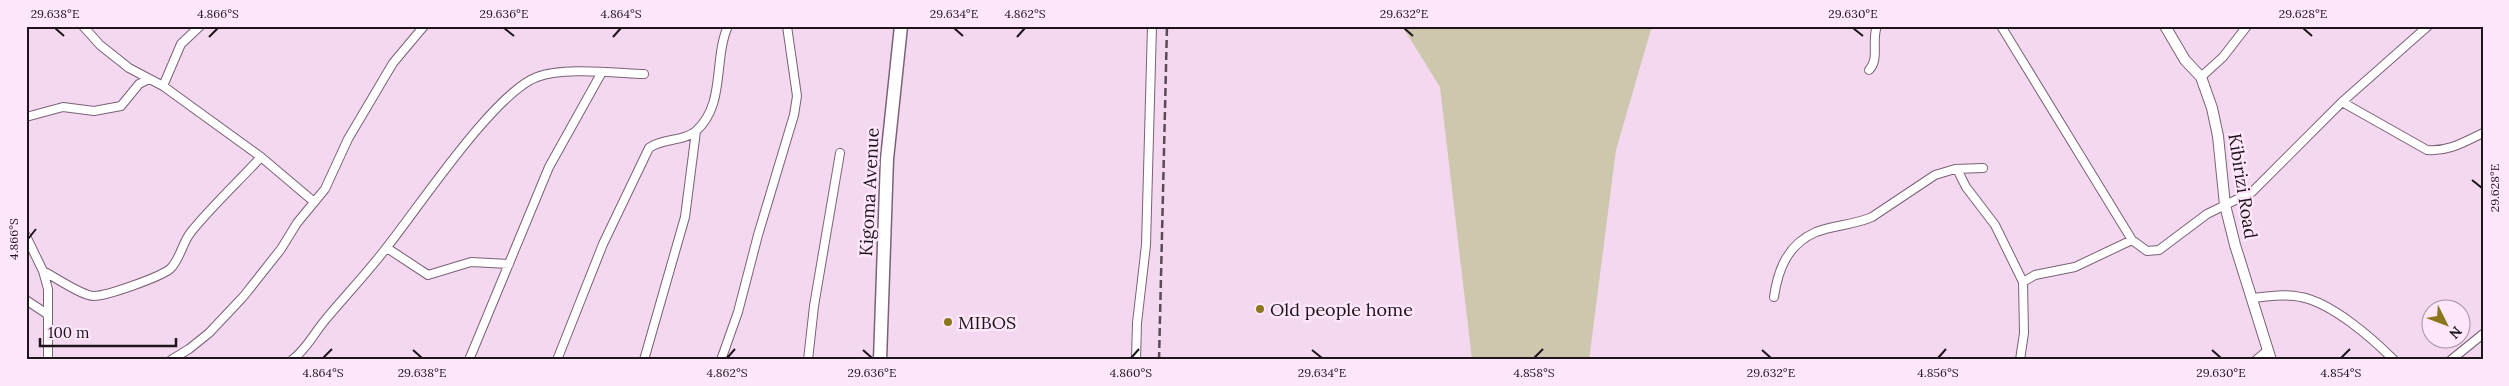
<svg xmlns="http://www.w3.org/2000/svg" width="2509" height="386" font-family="Lora,serif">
  <rect width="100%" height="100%" fill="#f4d8ef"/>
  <!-- green -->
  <path fill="#cdc7ae" d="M1402 26H1652L1616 150 1589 360H1472L1440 87Z"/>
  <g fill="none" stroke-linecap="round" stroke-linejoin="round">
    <defs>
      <path id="minor" d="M83 26 100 45 129 68 163 86 261 157 313 201
        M2001 26 2132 240
        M1869 70C1880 59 1871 41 1877 26
        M2201 77 2223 57 2247 26
        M163 86 181 44 200 26
        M2342 102 2427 150C2448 152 2464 142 2483 133
        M26 117 63 107 94 111 121 106 139 84 149 79
        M1957 169 1966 187 1995 225 2023 282 2024 333 2020 360
        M26 236 43 271 48 289V360
        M387 248 428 275 471 262 509 264
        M43 271C55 277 82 296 94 296 107 296 160 277 170 269 180 260 182 243 191 232 212 206 238 182 261 157
        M2023 282 2035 275 2075 267 2132 240 2147 251 2159 250 2207 214 2252 192 2342 102 2428 26
        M1774 297C1778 269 1788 244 1816 232 1834 225 1854 225 1872 217L1935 175 1955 169 1983 168
        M2251 298C2267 297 2284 293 2301 297 2332 303 2372 338 2394 360
        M26 300 47 314
        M171 360 189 349 209 333 243 297 281 249 297 223 325 189 348 139 393 63 424 26
        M292 360C307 349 314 333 326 319 346 295 368 272 387 247 419 207 494 93 537 77 563 67 615 73 644 74
        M469 360 549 167 602 72
        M557 360 603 244 649 148C662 138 683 142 696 131 726 104 713 60 728 26
        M644 360 685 217 696 131
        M721 360 738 312 758 235 794 115 797 96 787 26
        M808 360 814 306 840 153
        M1136 360 1137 323 1146 245 1152 26
        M2256 360 2268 350
        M2451 360 2483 334"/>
      <path id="tertiary" d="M2165 26 2185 60 2201 77 2212 108 2218 136 2225 205 2235 245 2271 360"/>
      <path id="primary" d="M880 360 887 159 901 26"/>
    </defs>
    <!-- minor casing -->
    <use href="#minor" stroke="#7a6276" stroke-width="10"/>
    <!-- tertiary casing -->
    <use href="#tertiary" stroke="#7a6276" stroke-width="12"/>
    <!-- primary casing -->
    <use href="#primary" stroke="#7a6276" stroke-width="15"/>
    <!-- minor -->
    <use href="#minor" stroke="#fff" stroke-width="8"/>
    <!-- tertiary -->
    <use href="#tertiary" stroke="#fff" stroke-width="10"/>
    <!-- primary -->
    <use href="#primary" stroke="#fff" stroke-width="12"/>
    <!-- rail -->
    <path stroke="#5a4b57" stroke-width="2.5" stroke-dasharray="8 4" stroke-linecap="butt" d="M1159 360 1167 26"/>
  </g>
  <!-- ticks -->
  <path fill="none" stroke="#1e141c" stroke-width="2" d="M55 28 64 36M504 28 514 36M954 28 963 36M1404 28 1413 36M1853 28 1863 36M2303 28 2312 36M209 37 218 28M613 37 621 28M1017 37 1025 28M2472 180 2482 188M28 239 36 229M413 350 422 358M863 350 872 358M1312 350 1322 358M1762 350 1771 358M2212 350 2221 358M323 358 332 349M727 358 735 349M1131 358 1139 349M1534 358 1543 349M1938 358 1946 349M2341 358 2350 349"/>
  <!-- markers -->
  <g fill="#8a771c" stroke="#fee7fa" stroke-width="2">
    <circle cx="1260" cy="309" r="5"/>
    <circle cx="948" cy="322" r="5"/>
  </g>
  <g text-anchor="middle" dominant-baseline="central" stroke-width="5" stroke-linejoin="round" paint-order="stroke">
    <!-- street labels -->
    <g font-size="18" fill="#1e141c" stroke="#fee7fa">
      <text transform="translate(2243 186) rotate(81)">Kibirizi Road</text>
      <text transform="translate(869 192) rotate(-87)">Kigoma Avenue</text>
    </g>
    <!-- poi labels -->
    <g font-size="18" fill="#1e141c" stroke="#fee7fa" text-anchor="start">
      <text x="1270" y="309">Old people home</text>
      <text x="958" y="322">MIBOS</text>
    </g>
  </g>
  <!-- border -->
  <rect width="2509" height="386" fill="none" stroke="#fee7fa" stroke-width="55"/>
  <!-- north arrow -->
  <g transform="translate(2446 324) rotate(132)"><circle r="24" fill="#fee7fa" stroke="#a493a1"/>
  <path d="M0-4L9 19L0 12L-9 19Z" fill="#8a771c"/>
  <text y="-8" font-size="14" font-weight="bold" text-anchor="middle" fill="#1e141c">N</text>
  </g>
  <!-- scale -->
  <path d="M40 338v8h136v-8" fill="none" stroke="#1e141c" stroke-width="2.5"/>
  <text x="48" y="338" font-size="15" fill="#1e141c" stroke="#fee7fa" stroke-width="4" paint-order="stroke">100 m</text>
  <rect x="28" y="28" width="2454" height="330" fill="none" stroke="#1e141c" stroke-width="2"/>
  <g font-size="12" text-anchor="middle" fill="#1e141c">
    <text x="55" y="18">29.638°E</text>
    <text x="218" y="18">4.866°S</text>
    <text x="504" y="18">29.636°E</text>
    <text x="621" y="18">4.864°S</text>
    <text x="954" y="18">29.634°E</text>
    <text x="1025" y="18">4.862°S</text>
    <text x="1404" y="18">29.632°E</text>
    <text x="1853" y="18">29.630°E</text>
    <text x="2303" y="18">29.628°E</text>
    <text transform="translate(2495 188) rotate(-90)" y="4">29.628°E</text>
    <text transform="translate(14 239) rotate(-90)" y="4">4.866°S</text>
    <text x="323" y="377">4.864°S</text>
    <text x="422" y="377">29.638°E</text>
    <text x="727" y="377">4.862°S</text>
    <text x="872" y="377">29.636°E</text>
    <text x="1131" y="377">4.860°S</text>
    <text x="1322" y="377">29.634°E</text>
    <text x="1534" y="377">4.858°S</text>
    <text x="1771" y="377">29.632°E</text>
    <text x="1938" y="377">4.856°S</text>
    <text x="2221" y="377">29.630°E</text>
    <text x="2341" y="377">4.854°S</text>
  </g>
</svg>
